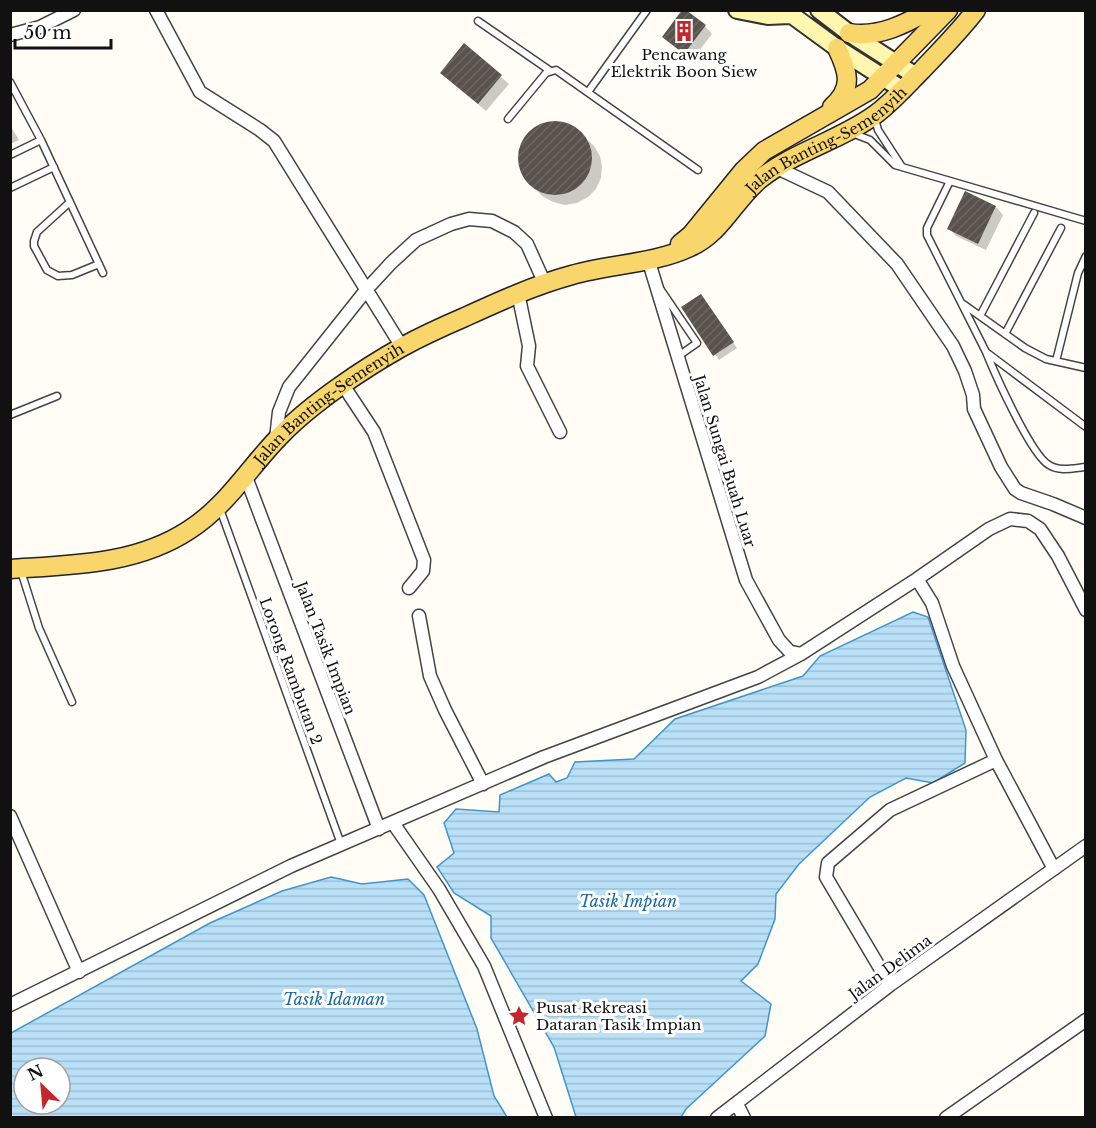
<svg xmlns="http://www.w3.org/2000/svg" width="1096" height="1128" font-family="'Libre Baskerville',serif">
  <defs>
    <pattern id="water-rules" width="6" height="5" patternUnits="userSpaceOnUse" patternTransform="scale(1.5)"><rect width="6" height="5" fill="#b9e0f7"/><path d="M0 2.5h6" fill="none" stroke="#9ebfd3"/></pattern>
    <pattern id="building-hatch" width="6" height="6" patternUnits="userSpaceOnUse" patternTransform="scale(1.5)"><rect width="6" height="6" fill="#5a524d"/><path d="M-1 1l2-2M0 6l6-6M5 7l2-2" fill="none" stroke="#6d6662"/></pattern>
  </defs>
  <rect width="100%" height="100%" fill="#fffdf5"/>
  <!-- water -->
  <path fill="url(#water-rules)" stroke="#3f96cf" stroke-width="1.5" fill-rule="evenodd" d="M913 612 928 617 966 730 965 763 933 783 906 778 870 797 799 864 776 894 775 919 758 964 741 981 771 1004 765 1036 686 1109 681 1117H576L554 1047 491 938V916L454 893 437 867 454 853 444 823 456 809 499 812 500 795 549 774 556 782 567 778 575 762 634 759 675 719 803 676 820 656Z
    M331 877 362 884 408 879 424 895 477 1029 494 1096 507 1117H11V1033L210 923 282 891ZM24 1068H60V1104H24Z"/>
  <!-- shadow -->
  <path fill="#0003" d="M705 26 712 34 692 60 664 37Z
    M465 46 509 84 486 111 449 80Z
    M552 122 563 123 574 127 594 146 600 156 602 167 601 178 596 189 588 197 577 203 565 205 553 202 542 196 523 176 519 164V152L523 140 531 131 541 125Z
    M10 125 19 140 10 144Z
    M966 193 996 207 1003 215 986 250 956 236 949 228Z
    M701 296 737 348 719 360 683 308Z"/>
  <!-- building -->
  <path fill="url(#building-hatch)" d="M682 10H686L706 25 684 54 662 37Z
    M464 43 502 75 478 104 440 73Z
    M518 158a37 37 0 1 1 74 0a37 37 0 1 1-74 0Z
    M965 191 996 206 978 244 947 229Z
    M701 294 734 342 713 356 681 307Z"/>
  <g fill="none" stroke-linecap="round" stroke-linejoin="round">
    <defs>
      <path id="lane" d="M478 21 549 70
        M10 82 41 140 103 273
        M588 92 647 10
        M508 119 546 73 556 70 698 170
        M875 119 878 130 902 167
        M852 133 870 140 895 165 950 181 927 228V235L986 352 1086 427
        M10 155 41 140
        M950 181 1086 221
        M10 188 54 167
        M70 202 37 232 34 241V246L47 270 58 276 72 275 99 264
        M661 290 697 343 677 357
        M963 304 1025 348 1046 359 1086 368
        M980 316 1034 213
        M1005 334 1061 228
        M986 352C995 374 1031 455 1049 465 1060 472 1074 468 1086 467
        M1056 361 1078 273 1086 256
        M10 415 57 396
        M220 509 341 844
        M21 571 39 628 72 702"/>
      <path id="street" d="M156 10 200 92 260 130 274 141 402 347
        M10 35 40 27 74 10
        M775 167 828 192 897 264 953 346 965 371 973 395 974 409 1001 467 1015 489 1021 493 1053 504 1086 518
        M648 259 746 580 779 640 790 652 801 654
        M518 293 529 346 527 366 560 432
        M343 385 374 432 424 560 423 571 409 588
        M276 439 279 412 289 387 367 289 391 263 416 240 451 224 469 219 492 221 514 232 527 244 545 284
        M246 477 379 829
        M917 579 932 603 953 666 996 760 1054 869
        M419 616 430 676 445 710 483 784
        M10 816 79 972
        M393 823 439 889 484 966 546 1118
        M890 985 826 877 828 863 890 810 996 760
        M10 1005 291 866 544 757 758 677 801 654 917 579 989 529 1010 519 1028 521 1040 529 1058 556 1086 610
        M737 1104 744 1118
        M717 1118 890 985 1086 846
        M946 1118 1086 1020"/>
      <path id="secondary" d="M737 10 768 16 789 15
        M785 10 837 48 903 90
        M819 10 849 33 916 76"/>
      <g id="primary">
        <path d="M849 33C879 38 905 24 930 10"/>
        <path d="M832 107C854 88 848 71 837 48"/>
        <path d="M680 244 691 235 744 170 764 151 870 90 948 10"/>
        <path id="s1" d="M10 569C71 565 136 565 189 530 227 506 250 466 281 435 312 403 363 369 402 347 422 336 444 326 465 317 500 301 535 285 572 275 611 264 654 264 690 247 721 234 735 199 760 179 795 151 841 140 876 114 892 102 907 85 922 70 940 51 959 32 976 10"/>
      </g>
    </defs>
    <!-- lane casing -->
    <use href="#lane" stroke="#444" stroke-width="9"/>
    <!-- street casing -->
    <use href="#street" stroke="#444" stroke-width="15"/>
    <!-- secondary casing -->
    <use href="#secondary" stroke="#333" stroke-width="20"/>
    <!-- primary casing -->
    <use href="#primary" stroke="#222" stroke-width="21"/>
    <!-- lane -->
    <use href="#lane" stroke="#fff" stroke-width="6"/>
    <!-- street -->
    <use href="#street" stroke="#fff" stroke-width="12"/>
    <!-- secondary -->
    <use href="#secondary" stroke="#fff6b0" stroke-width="16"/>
    <!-- primary -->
    <use href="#primary" stroke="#f9d66b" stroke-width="18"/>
  </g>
  <!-- icons -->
  <defs>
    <symbol id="building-bare" viewBox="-9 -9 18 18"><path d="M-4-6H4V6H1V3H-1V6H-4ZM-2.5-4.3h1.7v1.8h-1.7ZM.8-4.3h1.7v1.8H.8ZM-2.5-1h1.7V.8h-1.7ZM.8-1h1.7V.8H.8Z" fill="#c4262e" stroke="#fff" stroke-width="2.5" paint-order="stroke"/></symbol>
    <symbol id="sight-bare" viewBox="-9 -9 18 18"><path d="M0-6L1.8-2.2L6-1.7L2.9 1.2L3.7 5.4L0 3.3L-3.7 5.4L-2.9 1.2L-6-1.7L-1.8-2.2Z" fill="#c4262e" stroke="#fff" stroke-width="2.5" paint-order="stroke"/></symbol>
  </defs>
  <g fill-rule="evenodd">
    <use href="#building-bare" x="669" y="16" width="30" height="30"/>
    <use href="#sight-bare" x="504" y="1001" width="30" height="30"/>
  </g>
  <g text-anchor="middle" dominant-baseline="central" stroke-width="6" stroke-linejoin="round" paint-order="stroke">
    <!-- poi labels -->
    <g font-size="15" fill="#111" stroke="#fff">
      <text x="684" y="54">Pencawang<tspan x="684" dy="17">Elektrik Boon Siew</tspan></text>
      <text x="536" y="1007" text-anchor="start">Pusat Rekreasi<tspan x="536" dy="17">Dataran Tasik Impian</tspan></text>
    </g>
    <!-- street labels -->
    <g font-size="15" fill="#111" stroke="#fff">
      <text stroke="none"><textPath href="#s1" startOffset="950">Jalan Banting-Semenyih</textPath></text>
      <text stroke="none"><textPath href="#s1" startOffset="375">Jalan Banting-Semenyih</textPath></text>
      <text transform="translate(725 461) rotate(73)">Jalan Sungai Buah Luar</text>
      <text transform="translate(326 648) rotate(69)">Jalan Tasik Impian</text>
      <text transform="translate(291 671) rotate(70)">Lorong Rambutan 2</text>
      <text transform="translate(890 967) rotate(-36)">Jalan Delima</text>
    </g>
    <!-- water labels -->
    <g font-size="16" font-style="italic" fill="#1768a6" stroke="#fff">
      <text x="628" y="901">Tasik Impian</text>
      <text x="334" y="999">Tasik Idaman</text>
    </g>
  </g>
  <!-- border -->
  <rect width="1096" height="1128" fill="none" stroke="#111111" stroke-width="24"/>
  <!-- north arrow -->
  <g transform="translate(42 1086) rotate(334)"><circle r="28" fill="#ffffff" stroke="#a0a0a0" stroke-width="1.5"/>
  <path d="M0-4.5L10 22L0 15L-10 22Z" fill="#c4262e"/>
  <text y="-9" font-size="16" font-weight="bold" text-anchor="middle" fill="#111111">N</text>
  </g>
  <!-- scale -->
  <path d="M15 39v9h96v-9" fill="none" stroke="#111111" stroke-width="3"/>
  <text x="24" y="39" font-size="18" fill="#111111" stroke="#ffffff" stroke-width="4.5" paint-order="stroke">50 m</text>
</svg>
